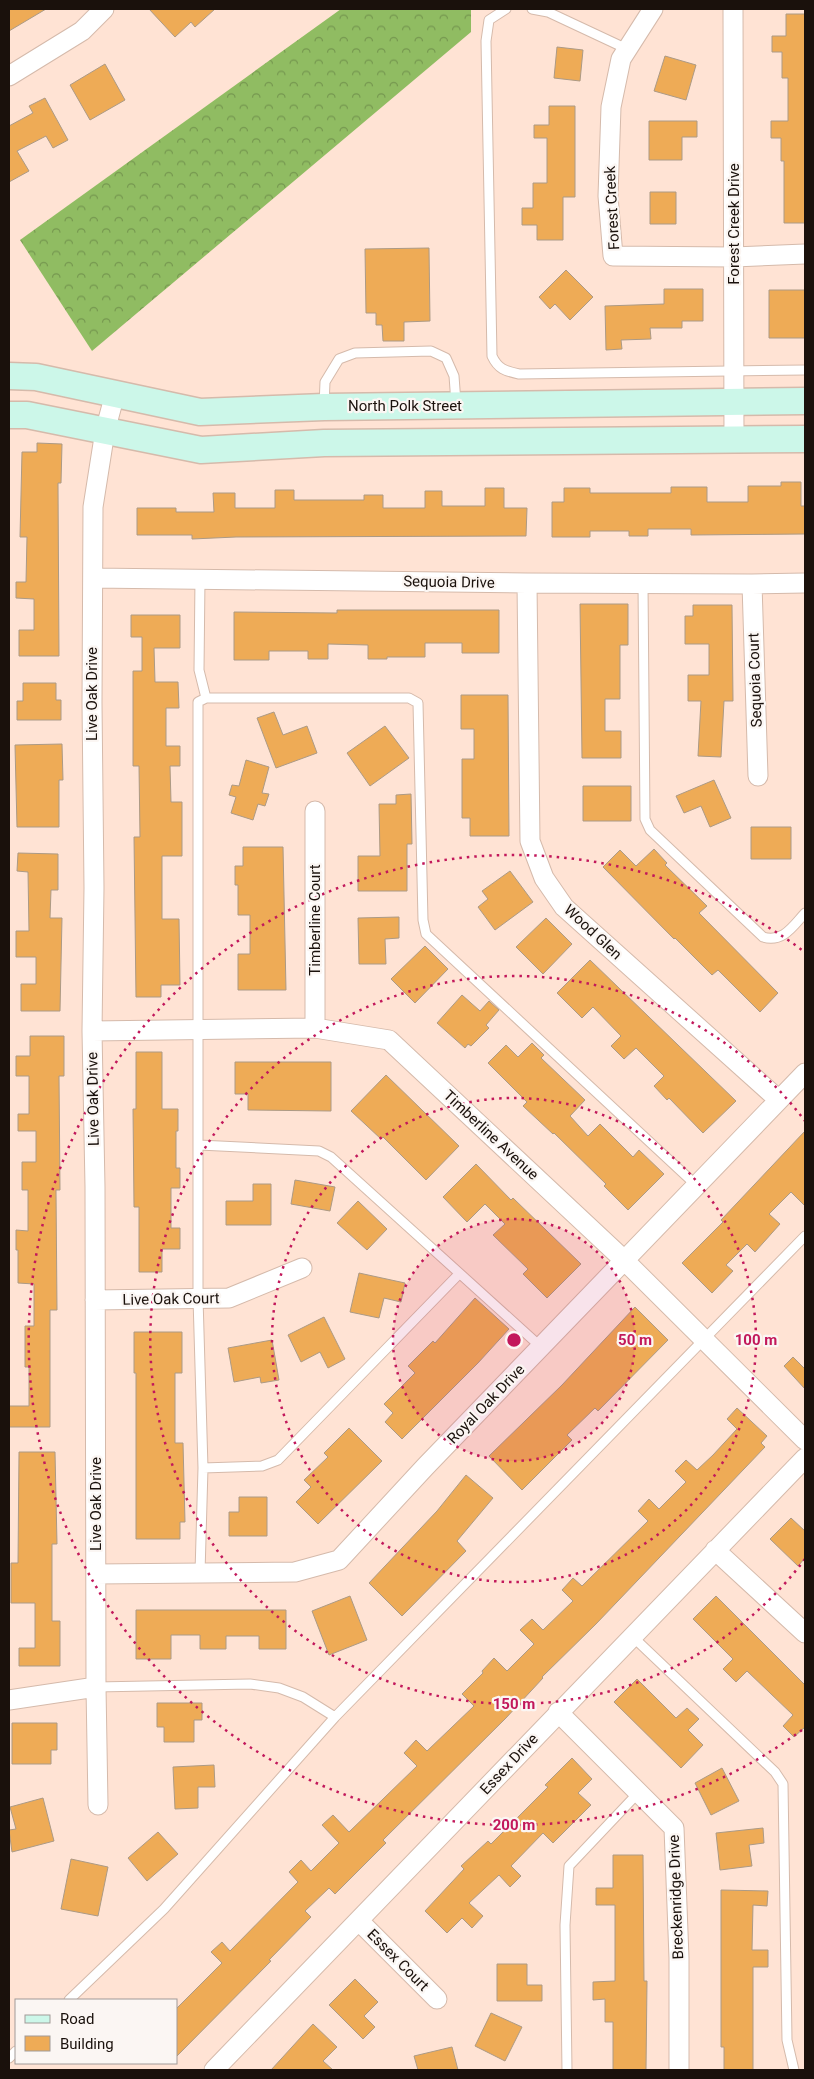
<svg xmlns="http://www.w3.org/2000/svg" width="814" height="2079" font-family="Roboto,sans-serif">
  <defs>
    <pattern id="forest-crowns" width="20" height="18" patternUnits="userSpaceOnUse" patternTransform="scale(1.25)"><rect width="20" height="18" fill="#90bc62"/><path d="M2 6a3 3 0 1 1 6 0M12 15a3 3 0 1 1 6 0" fill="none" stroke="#75974f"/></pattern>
  </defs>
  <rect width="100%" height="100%" fill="#ffe3d4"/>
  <!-- forest -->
  <path fill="url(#forest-crowns)" d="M341 9H471V32L92 351 20 240Z"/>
  <!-- building -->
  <path fill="#eeab56" stroke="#ac9a85" d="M9 9H46L9 31Z
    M149 9H215L195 27 191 22 175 37Z
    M786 14H805V223H784V161H781V138H771V121H788V78H782V52H772V36H786Z
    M557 47 583 50 580 81 554 78Z
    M665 56 696 65 686 100 654 91Z
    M105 64 125 100 90 120 70 85Z
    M45 98 68 140 53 148 46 136 17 151 29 171 9 182V126L33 113 29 106Z
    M549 106H575V197H563V240H537V225H522V208H533V183H547V138H534V125H549Z
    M649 121H697V137H682V160H649Z
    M650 192H676V224H650Z
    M429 248 430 321 404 322V341H383L382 325H376V313H366L365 249Z
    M566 270 593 297 570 320 555 304 550 309 539 297Z
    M664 289H703V321H682V328H650L651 339 621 340 622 349 606 350 605 306 664 304Z
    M769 290H805V338H769Z
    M37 443 62 444 61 483H58L59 656H19V630H34V599L16 598V582H26L27 537H20L22 452H37Z
    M781 482H801V506H805V534L691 535V529H648V536H629V531H590V537H552V502H564V488H590V493H671V487H707V502H748V486H781Z
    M485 488H504V508H527L526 536 236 537 192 539V535H137V508H176V512H214L213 493H235V508H275V490H294V500H364V495H383V508H425V491H442V506H485Z
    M580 604H628V645H620V699H605V731H621V758H582Z
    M693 605H732L733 701H724L721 757 698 756 701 701H688V675H709V644H685V616H693Z
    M337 610H499V653H462V643H425V657H387V659H368V645L328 644V659H308V651H269V660H234V612L337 613Z
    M131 615H180V648H154L155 682H178L179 708H166V746H180V766H170L171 802H182V856H162V919H179L180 985H161V997H136L134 837H140L139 766H133V671H142V637H131Z
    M23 683H56V700H61V720H17V701H23Z
    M461 695H508L509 836H470V818H462V759H474V729H461Z
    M274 712 283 735 307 726 317 753 276 768 257 718Z
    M385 726 409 758 370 786 347 753Z
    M62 744 63 780H59V827H17L15 745Z
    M246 760 269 767 262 793 269 794 265 806 258 804 253 820 231 813 236 797 229 795 232 785 239 786Z
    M714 780 731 818 710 827 701 806 684 813 676 796Z
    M583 786H631V821H583Z
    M411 794 412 844H407V891H358V856H380L379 804H396V795Z
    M751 827H791V859H751Z
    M243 847H283L286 990H238V954H250V915H238V885H235V866H243Z
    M654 849 667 863 665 865 707 906 699 913 778 993 760 1012 718 970 712 975 675 938 674 939 603 867 620 850 636 866Z
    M18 853 58 854V890H51L50 918H62L60 1011H21V984H36V957H16V931H29L28 872 17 871Z
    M510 871 533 902 495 930 478 907 488 899 482 891Z
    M399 917V938L385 939 386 964H359L358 918Z
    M546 918 572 944 543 974 516 947Z
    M425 946 448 969 415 1003 391 979Z
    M590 960 736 1101 703 1133 669 1098 667 1100 654 1086 664 1076 636 1048 624 1059 611 1046 621 1036 593 1007 582 1018 557 993Z
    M462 995 480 1011 489 1001 499 1010 486 1025 489 1028 471 1046 468 1044 465 1048 437 1023Z
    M30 1036H64V1076H59L60 1190H56L57 1310H50V1427H9V1406H29V1367H25V1326H34V1284L18 1283V1250H16V1230L28 1231V1190H22V1162H36V1131H18V1114H29V1076H16V1056H30Z
    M532 1043 544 1055 541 1058 585 1100 570 1116 588 1136 600 1124 633 1157 639 1150 664 1174 628 1210 604 1186 606 1184 554 1133 553 1134 523 1106 527 1102 488 1063 506 1045 518 1057Z
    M136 1052H162V1109H178V1131H176V1168H180V1188H171V1228H180V1249H162V1272H139V1207H134L133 1109H136Z
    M235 1062H331V1111L248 1110V1094H235Z
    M386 1075 459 1146 426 1180 383 1137 381 1139 351 1111Z
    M805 1131V1206L791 1192 769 1214 780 1224 755 1252 747 1244 726 1265 733 1271 712 1293 682 1263 723 1222 721 1220Z
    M476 1164 511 1200 513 1198 581 1264 547 1298 523 1274 528 1269 493 1235 505 1224 485 1204 467 1222 443 1197Z
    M295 1180 335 1187 330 1211 291 1204Z
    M253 1184H271V1225H226V1201H253Z
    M358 1201 387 1229 367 1250 337 1223Z
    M359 1273 405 1283 401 1302 384 1298 379 1318 350 1312Z
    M475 1298 509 1329 478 1363 402 1439 385 1422 393 1413 384 1404 415 1373 408 1366 433 1341 435 1343Z
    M635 1307 668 1340 598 1411 595 1408 567 1435 572 1440 522 1490 489 1456 562 1385Z
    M324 1317 345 1359 328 1368 320 1352 301 1362 288 1335Z
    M134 1332H182V1373H175V1443H183L185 1522H180V1539H136V1373H134Z
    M272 1340 279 1380 261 1383 260 1377 234 1382 228 1348Z
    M793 1357 805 1369V1389L784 1366Z
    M737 1408 767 1436 761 1443 765 1447 596 1624 542 1677 543 1678 506 1718 383 1840 386 1843 335 1894 329 1888 305 1911 311 1917 269 1960 271 1961 176 2057V2009L222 1963 211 1952 222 1942 230 1951 298 1882 289 1872 301 1860 311 1871 339 1843 322 1825 333 1815 349 1832 417 1766 404 1753 416 1740 427 1751 474 1706 462 1694 483 1673 482 1671 494 1658 507 1671 534 1644 520 1630 532 1619 543 1630 573 1601 562 1590 573 1578 582 1586 648 1521 638 1511 649 1499 659 1509 686 1482 675 1471 686 1460 697 1470 713 1455 737 1429 727 1419Z
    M349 1428 382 1461 318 1524 296 1502 311 1487 304 1480 328 1457 324 1453Z
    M19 1452H55L57 1544H52V1621H60V1666H19V1648H35V1603H11V1563H18Z
    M466 1475 493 1498 457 1541 466 1551 402 1616 369 1583 437 1511Z
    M239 1497H267V1536H229V1512H239Z
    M791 1518 805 1531V1558L798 1566 770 1539Z
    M350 1596 367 1640 329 1655 312 1611Z
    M716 1596 805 1685V1727L794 1737 783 1726 793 1715 747 1671 736 1682 723 1669 733 1659 693 1619Z
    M136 1610H286V1649H259V1636H226V1649H200V1635H171V1659H136Z
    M637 1679 676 1718 687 1708 699 1719 688 1730 703 1745 681 1768 614 1702Z
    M157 1703H202V1720H194V1742H164V1727H157Z
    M12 1723H57V1750H51V1764H12Z
    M572 1758 592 1779 578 1793 591 1805 553 1843 543 1833 511 1866 521 1876 510 1887 499 1875 469 1903 483 1916 472 1928 462 1918 447 1933 425 1911 464 1869 461 1866 488 1841 491 1844 548 1787 545 1785Z
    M214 1765 215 1787H198V1808L175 1809 173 1767Z
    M722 1768 739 1801 711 1815 695 1783Z
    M43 1798 54 1841 12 1852 9 1830 16 1829 10 1807Z
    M763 1828 764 1843 749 1845 752 1866 720 1870 716 1833Z
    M158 1832 178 1854 147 1881 128 1858Z
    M613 1855H643L644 1981H647L646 2070H613V2022H605V1999L593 2000V1982L615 1981V1905H596V1888H613Z
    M71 1859 108 1867 98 1916 61 1909Z
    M721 1890 768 1891 767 1906 753 1905 752 1950H768V1967H753V2070H724V2047H721Z
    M497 1964H527V1985H542V2001H497Z
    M355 1979 378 2002 364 2016 375 2027 363 2039 329 2005Z
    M491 2013 522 2027 505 2061 475 2046Z
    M313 2024 337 2047 323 2061 333 2070H271Z
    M452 2047 458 2070H418L414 2056Z"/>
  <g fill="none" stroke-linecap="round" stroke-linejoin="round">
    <defs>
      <path id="service" d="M506 9 489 20 486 41 492 356C498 369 505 371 519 374L805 370
        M532 9 548 12 627 49
        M324 406 325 382 339 359 355 353 431 351 446 358 454 376 456 403
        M200 579 199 670 206 698
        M643 584 645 819 650 830 763 937C783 943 793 926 805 913
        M199 1145 319 1151 331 1157 541 1347
        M203 1468 262 1466 278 1460 459 1274
        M200 1573 203 1468 198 1298V702L206 698H409L418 703 423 920 426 934 696 1185
        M632 1636 775 1772 783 1784 787 2040 794 2070
        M96 1687 250 1684 279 1688 303 1697 335 1717
        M69 2000 164 1909 335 1717 805 1236
        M9 2058 16 2051
        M567 2070 565 1925 569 1866 639 1792"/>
      <path id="minor" d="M653 9 621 59 611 107 608 196 613 256 734 257 805 254
        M733 9 734 440
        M9 76 82 31 104 9
        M93 578 527 583 752 584 805 583
        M527 583 530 841 544 878 564 907 779 1100
        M752 584 758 776
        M315 1028V811
        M92 1031 315 1028 389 1040 624 1260 805 1440
        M95 1300 229 1298 302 1268
        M715 1550 805 1633
        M96 1574 295 1572 339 1560 425 1467 805 1073
        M9 1700 96 1687
        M558 1712 674 1828 679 1958V2070
        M98 1805 96 1687 95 1187 92 1031 94 888 92 703 93 507 105 431 115 394
        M359 1921 437 1999
        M214 2070 805 1458"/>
      <path id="secondary" d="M9 376 36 377 200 412 324 407 805 401
        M9 415H27L201 450 324 443 805 439"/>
    </defs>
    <!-- service casing -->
    <use href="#service" stroke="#d5baab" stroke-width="11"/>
    <!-- minor casing -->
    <use href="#minor" stroke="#d5baab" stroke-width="21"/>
    <!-- secondary casing -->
    <use href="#secondary" stroke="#d5baab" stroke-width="29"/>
    <!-- service -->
    <use href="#service" stroke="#fff" stroke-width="9"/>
    <!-- minor -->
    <use href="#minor" stroke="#fff" stroke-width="19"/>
    <!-- secondary -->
    <use href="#secondary" stroke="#ccf7e9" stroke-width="26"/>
  </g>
  <!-- distance rings -->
  <circle cx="514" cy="1340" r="121" fill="#c2185b" fill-opacity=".12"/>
  <g fill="none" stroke="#c2185b" stroke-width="2.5" stroke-dasharray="2.5 5">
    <circle cx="514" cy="1340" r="121"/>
    <circle cx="514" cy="1340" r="242"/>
    <path d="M805 1559A364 364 0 1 1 805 1121"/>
    <path d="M802 1730A485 485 0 1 1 802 950"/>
  </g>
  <g text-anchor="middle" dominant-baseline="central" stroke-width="4.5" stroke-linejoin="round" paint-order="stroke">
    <!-- street labels -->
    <g font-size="15" fill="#1a110c" stroke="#fbf6f3">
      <text transform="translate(612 208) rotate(-93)">Forest Creek</text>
      <text transform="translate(734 224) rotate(-90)">Forest Creek Drive</text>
      <text x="405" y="406">North Polk Street</text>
      <text transform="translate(449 582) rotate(1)">Sequoia Drive</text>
      <text transform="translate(755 680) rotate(-92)">Sequoia Court</text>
      <text transform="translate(92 694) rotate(-90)">Live Oak Drive</text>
      <text transform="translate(315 920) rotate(-90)">Timberline Court</text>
      <text transform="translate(593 932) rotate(43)">Wood Glen</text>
      <text transform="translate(93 1099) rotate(-91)">Live Oak Drive</text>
      <text transform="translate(491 1135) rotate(43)">Timberline Avenue</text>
      <text transform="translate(171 1299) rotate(-1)">Live Oak Court</text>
      <text transform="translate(486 1404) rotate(-46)">Royal Oak Drive</text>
      <text transform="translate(96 1504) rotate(-90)">Live Oak Drive</text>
      <text transform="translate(509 1764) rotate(-47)">Essex Drive</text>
      <text transform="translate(676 1897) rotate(-92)">Breckenridge Drive</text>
      <text transform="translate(398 1960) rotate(45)">Essex Court</text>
    </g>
  </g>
  <circle cx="514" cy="1340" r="8" fill="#c2185b" stroke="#fbf6f3" stroke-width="2.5"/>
  <g font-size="15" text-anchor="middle" font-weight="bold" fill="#c2185b" stroke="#fbf6f3" stroke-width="4.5" stroke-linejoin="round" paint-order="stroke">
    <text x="635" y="1345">50 m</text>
    <text x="756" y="1345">100 m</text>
    <text x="514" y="1709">150 m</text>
    <text x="514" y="1830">200 m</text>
  </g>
  <!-- border -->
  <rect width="814" height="2079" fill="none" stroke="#1a110c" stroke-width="20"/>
  <!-- legend -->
  <rect x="15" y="1999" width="162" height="65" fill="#fbf6f3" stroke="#a19a97"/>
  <rect x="25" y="2015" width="25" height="8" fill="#ccf7e9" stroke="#a19a97"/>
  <text x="60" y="2024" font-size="15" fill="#1a110c">Road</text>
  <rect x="25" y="2036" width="25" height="15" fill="#eeab56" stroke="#a19a97"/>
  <text x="60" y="2049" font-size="15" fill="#1a110c">Building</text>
</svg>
